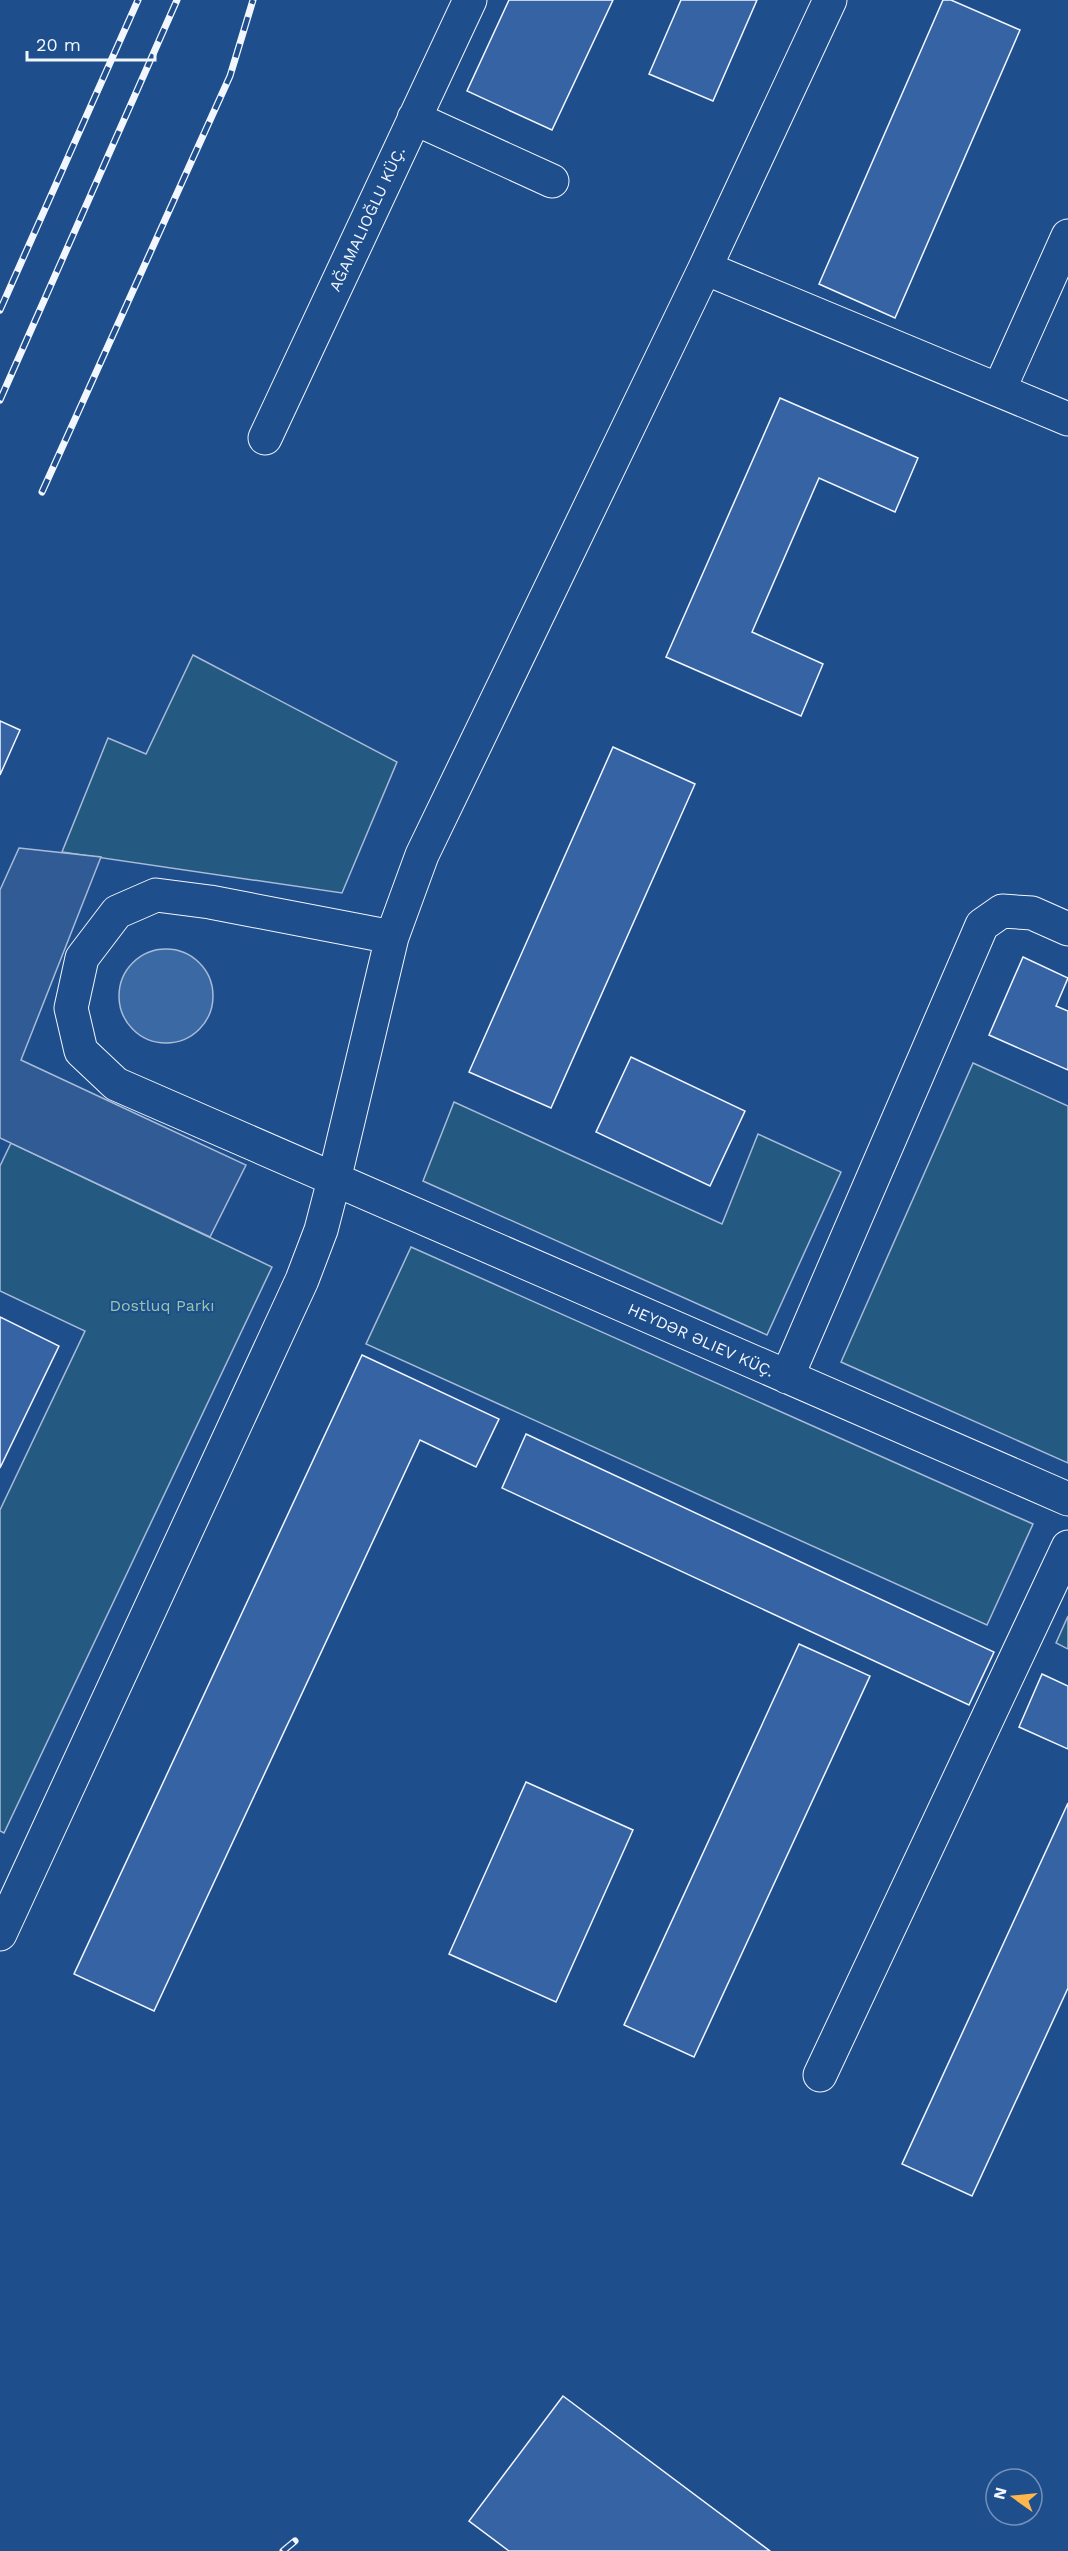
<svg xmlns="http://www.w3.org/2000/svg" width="1068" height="2551" font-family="'Work Sans',sans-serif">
  <rect width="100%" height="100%" fill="#1f4e8c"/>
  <!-- green -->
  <path fill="#245a82" stroke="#a8bbd7" stroke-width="1.5" d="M193 655 397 762 342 893 62 852 108 738 146 754Z
    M973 1063 1068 1106V1463L841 1362Z
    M454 1102 722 1224 758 1134 841 1172 767 1335 423 1181Z
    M11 1143 272 1267 4 1833 0 1831V1510L85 1331 0 1291V1166Z
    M411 1247 1033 1524 987 1625 366 1344Z
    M1068 1616V1649L1056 1643Z"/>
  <!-- parking -->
  <path fill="#305b95" stroke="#a8bbd7" stroke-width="1.5" d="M19 848 101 857 21 1060 246 1165 210 1237 0 1138V890Z"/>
  <!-- water -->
  <path fill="#3b69a3" stroke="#a8bbd7" stroke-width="1.5" d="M119 996a47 47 0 1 1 94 0a47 47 0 1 1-94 0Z"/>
  <!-- building -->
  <path fill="#3563a3" stroke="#f2f6ff" stroke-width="1.5" d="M509 0H613L552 130 467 91Z
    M681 0H757L713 101 649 74Z
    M943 0H951L1020 30 895 318 819 284Z
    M780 398 918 458 895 512 819 478 752 632 823 664 801 716 666 657Z
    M0 721 20 730 0 775Z
    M613 747 695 784 551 1108 469 1072Z
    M1023 957 1068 978 1056 1006 1068 1011V1070L989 1035Z
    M631 1057 745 1111 710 1186 596 1132Z
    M0 1317 59 1346 0 1468Z
    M362 1355 499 1419 476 1467 420 1440 154 2011 74 1974Z
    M526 1434 994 1652 969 1705 502 1488Z
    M799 1644 870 1676 694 2057 624 2025Z
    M1042 1674 1068 1686V1749L1019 1727Z
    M526 1782 633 1830 556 2002 449 1954Z
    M1068 1803V1988L972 2196 902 2164Z
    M563 2396 770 2551H509L469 2521Z"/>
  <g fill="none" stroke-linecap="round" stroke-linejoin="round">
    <defs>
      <path id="minor" d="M414 118 552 181
        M705 268 1068 419
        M999 390 1068 236
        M265 438 470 0
        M392 937 210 902 156 895 117 912 82 958 71 1008 81 1051 116 1084 1068 1499
        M787 1377 982 925 1002 911 1032 913 1068 929
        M0 1934 302 1280 321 1230 334 1180 392 937 422 855 705 268 830 0
        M820 2075 1068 1547"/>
    </defs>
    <!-- minor casing -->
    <use href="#minor" stroke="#f2f6ff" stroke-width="35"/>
    <!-- minor -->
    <use href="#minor" stroke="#1f4e8c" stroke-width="33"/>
    <defs>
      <path id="rail" d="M0 310 138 0
        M0 400 177 0
        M42 492 230 76 253 0
        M283 2551 295 2541"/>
    </defs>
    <!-- rail casing -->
    <use href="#rail" stroke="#f2f6ff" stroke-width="7"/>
    <!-- rail -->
    <use href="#rail" stroke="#1f4e8c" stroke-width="4.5" stroke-dasharray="14" stroke-linecap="butt"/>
  </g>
  <g text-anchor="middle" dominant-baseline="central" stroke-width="4.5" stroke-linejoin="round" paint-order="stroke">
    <!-- street labels -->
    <g font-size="16" fill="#f2f6ff" stroke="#1f4e8c">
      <text transform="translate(367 219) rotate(-65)">AĞAMALIOĞLU KÜÇ.</text>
      <text transform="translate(701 1340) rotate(24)">HEYDƏR ƏLIEV KÜÇ.</text>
    </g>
    <!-- park labels -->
    <g font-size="16" fill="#97c8a6" stroke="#1f4e8c">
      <text x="162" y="1305">Dostluq Parkı</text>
    </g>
  </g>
  <!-- north arrow -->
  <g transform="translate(1014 2497) rotate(285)"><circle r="28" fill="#1f4e8c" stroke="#7391ba" stroke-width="1.5"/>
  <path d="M0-4.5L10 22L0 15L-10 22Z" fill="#ffb74d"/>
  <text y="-9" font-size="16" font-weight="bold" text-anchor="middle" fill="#f2f6ff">N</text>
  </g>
  <!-- scale -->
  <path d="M27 51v9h128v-9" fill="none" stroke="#f2f6ff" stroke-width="3"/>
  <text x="36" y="51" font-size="18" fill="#f2f6ff" stroke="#1f4e8c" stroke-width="4.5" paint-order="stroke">20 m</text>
</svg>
